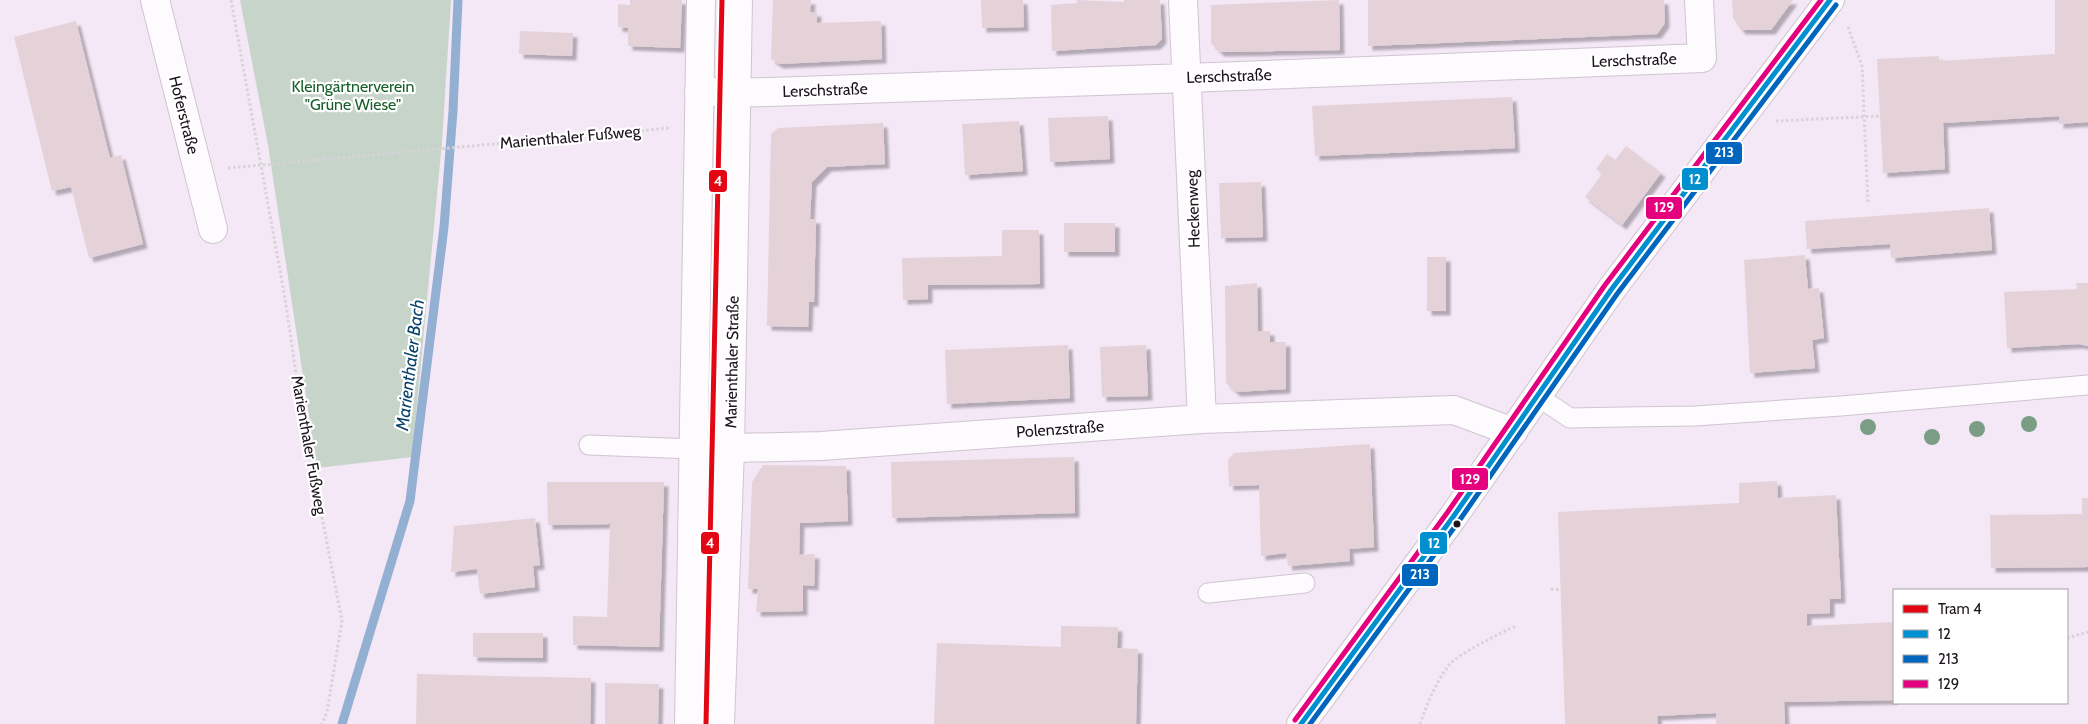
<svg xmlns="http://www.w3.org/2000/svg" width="2088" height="724" font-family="Cabin,sans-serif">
  <defs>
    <filter id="shadow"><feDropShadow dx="4.5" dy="4.5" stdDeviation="1" flood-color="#0004"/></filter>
  </defs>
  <rect width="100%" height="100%" fill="#f4e7f6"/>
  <!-- green -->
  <path fill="#c7d4ca" d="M240 0H451L442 142 412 457 317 468 268 145Z"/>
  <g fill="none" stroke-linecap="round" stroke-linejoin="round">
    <!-- stream -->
    <path stroke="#93b0d2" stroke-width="9" d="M342 724 410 501 444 227 453 111 458 0"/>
  </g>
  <!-- building -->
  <path fill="#e5d2d8" filter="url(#shadow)" d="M630 0H682L680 48 628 46V28L618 27V4L630 5Z
    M773 0H811L810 12H817V23L881 21 882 59 779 64 771 59Z
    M981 0H1023L1024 27 982 28Z
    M1077 0 1124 2V0H1160L1162 39 1156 45 1052 51 1051 5 1077 3Z
    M1339 0 1340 50 1220 52 1211 43V5Z
    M1368 0H1664L1665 23 1657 34 1368 46Z
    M1732 0H1793L1771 30H1741L1733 18Z
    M2055 0H2088V122L2059 124V116L1943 123 1945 169 1883 173 1877 59 1939 56V61L2055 54Z
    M76 21 110 158 121 155 143 244 89 258 71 187 52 191 14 37Z
    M520 31 573 33 572 56 519 54Z
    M1512 97 1515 148 1315 156 1312 106Z
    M1108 116 1110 159 1050 162 1048 118Z
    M1019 121 1023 171 965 175 962 124Z
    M883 123 885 164 827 167 812 182 810 219H816L815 260 814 302H809L808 327 767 326 771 134 778 128Z
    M1626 146 1661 173 1622 225 1585 197 1602 174 1596 169 1607 154 1615 160Z
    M1261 182 1263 237 1221 238 1219 183Z
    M1989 208 1992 250 1891 258 1890 244 1807 249 1805 221Z
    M1064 223H1115V252H1064Z
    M1002 230H1039L1040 284 928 285V299L903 300 902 258 1002 256Z
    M1805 255 1808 289 1819 288 1824 338 1812 340 1815 368 1750 373 1744 260Z
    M1427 257H1446V311H1427Z
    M1257 283 1258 331H1270V342H1286V389L1236 392 1226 383 1225 286Z
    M2076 283H2088V346L2079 344 2007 348 2004 292 2077 289Z
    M1068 345 1070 398 947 404 945 350Z
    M1146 345 1148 396 1102 397 1100 347Z
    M1370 444 1374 547 1349 549 1350 561 1288 566 1286 553 1261 556 1259 485 1229 486 1228 460 1234 453Z
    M1074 457 1075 513 892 518 891 462Z
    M763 465 846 466 848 521 800 523 799 555 815 554 814 586 803 585V611L756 612 758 589H748L752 482Z
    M1777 481 1778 498 1836 495 1841 599H1830V613L1807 614V626L1894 622V700L1784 702 1785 724H1716V713L1657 716 1658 724H1565L1558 512 1739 503V483Z
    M547 482H664L659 647 573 645V616L607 617 610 524 548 525Z
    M2082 498H2088V567L1991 568 1990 515 2082 514Z
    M535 518 540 565 533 566 535 587 480 594 477 569 451 572 454 526Z
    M1061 626 1118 627 1117 648 1138 649 1136 724H934L937 643 1061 647Z
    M473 633H543V658L473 657Z
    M417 674 591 678 590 724H416Z
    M605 683 659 684 658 724H605Z"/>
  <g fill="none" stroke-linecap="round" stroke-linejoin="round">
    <defs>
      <path id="service" d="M1537 396 1570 418 1622 417 1695 416 1841 406 2088 385
        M589 445 693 449
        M1208 593 1305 583"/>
      <path id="minor" d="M155 0 213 229
        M1183 0 1202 419
        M699 91 736 93 1187 78 1702 58 1699 0
        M693 449 821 446 1202 419 1454 410 1513 432"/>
      <path id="secondary" d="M689 724 701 0
        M720 724 730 449 738 0"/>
      <path id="primary" d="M1301 724 1453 517 1611 290 1830 0"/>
    </defs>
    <!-- service casing -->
    <use href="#service" stroke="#cfc5d0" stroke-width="21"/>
    <!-- minor casing -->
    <use href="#minor" stroke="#cfc5d0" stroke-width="30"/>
    <!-- secondary casing -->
    <use href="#secondary" stroke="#cfc5d0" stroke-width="30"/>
    <!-- primary casing -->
    <use href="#primary" stroke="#cfc5d0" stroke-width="30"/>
    <!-- path -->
    <path stroke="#d7d3d7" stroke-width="3" stroke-dasharray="2.5 2.5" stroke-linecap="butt" d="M231 0 285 298 301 408 342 621 327 712 322 724
      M1848 27 1862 66 1868 204
      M1776 121 1880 116
      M228 168 670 128
      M1551 589 1561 590
      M2067 638 2088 632
      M1420 724C1427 704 1436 682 1449 665 1458 654 1502 632 1516 626"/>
    <!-- service -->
    <use href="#service" stroke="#fdfbfe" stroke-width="19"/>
    <!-- minor -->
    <use href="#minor" stroke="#fdfbfe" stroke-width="28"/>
    <!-- secondary -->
    <use href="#secondary" stroke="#fdfbfe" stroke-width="28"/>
    <!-- primary -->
    <use href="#primary" stroke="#fdfbfe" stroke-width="28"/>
    <defs>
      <path id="bus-1" d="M1301 724 1453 517 1611 290 1830 0"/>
      <path id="bus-2" d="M1310 724 1459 521 1617 294 1836 5"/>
      <path id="bus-3" d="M1295 720 1447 513 1605 285 1821 0"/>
    </defs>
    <!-- bus-1 casing -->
    <use href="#bus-1" stroke="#fff" stroke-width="9"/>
    <!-- bus-2 casing -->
    <use href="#bus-2" stroke="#fff" stroke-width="9"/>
    <!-- bus-3 casing -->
    <use href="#bus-3" stroke="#fff" stroke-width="9"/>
    <!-- bus-1 -->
    <use href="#bus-1" stroke="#008fcf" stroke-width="5"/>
    <!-- bus-2 -->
    <use href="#bus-2" stroke="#0065bd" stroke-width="5"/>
    <!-- bus-3 -->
    <use href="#bus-3" stroke="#e5007d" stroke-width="5"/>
    <defs>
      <path id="tram-1" d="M706 724 722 0"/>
    </defs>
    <!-- tram-1 casing -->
    <use href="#tram-1" stroke="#fff" stroke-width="9"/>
    <!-- tram-1 -->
    <use href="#tram-1" stroke="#e30613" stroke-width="5"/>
  </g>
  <!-- trees -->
  <g fill="#7b9d86">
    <circle cx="2029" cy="424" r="8"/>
    <circle cx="1868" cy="427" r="8"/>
    <circle cx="1977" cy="429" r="8"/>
    <circle cx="1932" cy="437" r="8"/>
  </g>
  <!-- markers -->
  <circle fill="#1c131d" stroke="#fff" stroke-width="2" cx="1457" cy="524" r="4.5"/>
  <g text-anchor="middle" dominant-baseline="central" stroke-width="4.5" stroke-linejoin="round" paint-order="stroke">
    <!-- street labels -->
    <g font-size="16" fill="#1c131d" stroke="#fff">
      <text transform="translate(1634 60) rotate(-2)">Lerschstraße</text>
      <text transform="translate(1229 76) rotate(-2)">Lerschstraße</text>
      <text transform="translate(825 90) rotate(-2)">Lerschstraße</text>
      <text transform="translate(184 115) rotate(76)">Hoferstraße</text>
      <text transform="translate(570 137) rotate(-5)">Marienthaler Fußweg</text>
      <text transform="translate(1193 209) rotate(-92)">Heckenweg</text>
      <text transform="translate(732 362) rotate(-89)">Marienthaler Straße</text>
      <text transform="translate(1060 429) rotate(-4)">Polenzstraße</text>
      <text transform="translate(309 445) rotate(80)">Marienthaler Fußweg</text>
    </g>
    <!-- park labels -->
    <g font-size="16" fill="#18602a" stroke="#fff">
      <text x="353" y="86">Kleingärtnerverein<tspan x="353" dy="18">"Grüne Wiese"</tspan></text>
    </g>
    <!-- water labels -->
    <g font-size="18" font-style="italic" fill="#08426b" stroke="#fff">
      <text transform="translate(410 365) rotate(-83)">Marienthaler Bach</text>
    </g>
  </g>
  <g stroke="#fff" stroke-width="2">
    <rect x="1705" y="141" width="38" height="24" rx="5" fill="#0065bd"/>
    <rect x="1681" y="167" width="28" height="24" rx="5" fill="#008fcf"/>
    <rect x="708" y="169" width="20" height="24" rx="5" fill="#e30613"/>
    <rect x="1645" y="196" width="38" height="24" rx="5" fill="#e5007d"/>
    <rect x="1451" y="467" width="38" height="24" rx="5" fill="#e5007d"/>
    <rect x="700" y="531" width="20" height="24" rx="5" fill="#e30613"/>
    <rect x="1419" y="531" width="29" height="24" rx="5" fill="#008fcf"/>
    <rect x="1401" y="563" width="38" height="24" rx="5" fill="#0065bd"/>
  </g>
  <g font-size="14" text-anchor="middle" font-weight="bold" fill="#fff">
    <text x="1724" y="157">213</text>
    <text x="1695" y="184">12</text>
    <text x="718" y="186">4</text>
    <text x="1664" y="212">129</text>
    <text x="1470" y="484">129</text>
    <text x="710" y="548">4</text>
    <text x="1434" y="548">12</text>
    <text x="1420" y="579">213</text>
  </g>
  <!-- legend -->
  <rect x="1893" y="589" width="175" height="115" fill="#ffffff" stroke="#a4a1a5"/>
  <rect x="1903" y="605" width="25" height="8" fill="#e30613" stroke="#a4a1a5"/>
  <text x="1938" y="614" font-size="15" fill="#1c131d">Tram 4</text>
  <rect x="1903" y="630" width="25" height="8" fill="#008fcf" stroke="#a4a1a5"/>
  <text x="1938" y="639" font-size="15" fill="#1c131d">12</text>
  <rect x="1903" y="655" width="25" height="8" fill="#0065bd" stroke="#a4a1a5"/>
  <text x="1938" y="664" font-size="15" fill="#1c131d">213</text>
  <rect x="1903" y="680" width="25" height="8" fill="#e5007d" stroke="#a4a1a5"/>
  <text x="1938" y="689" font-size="15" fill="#1c131d">129</text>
</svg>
